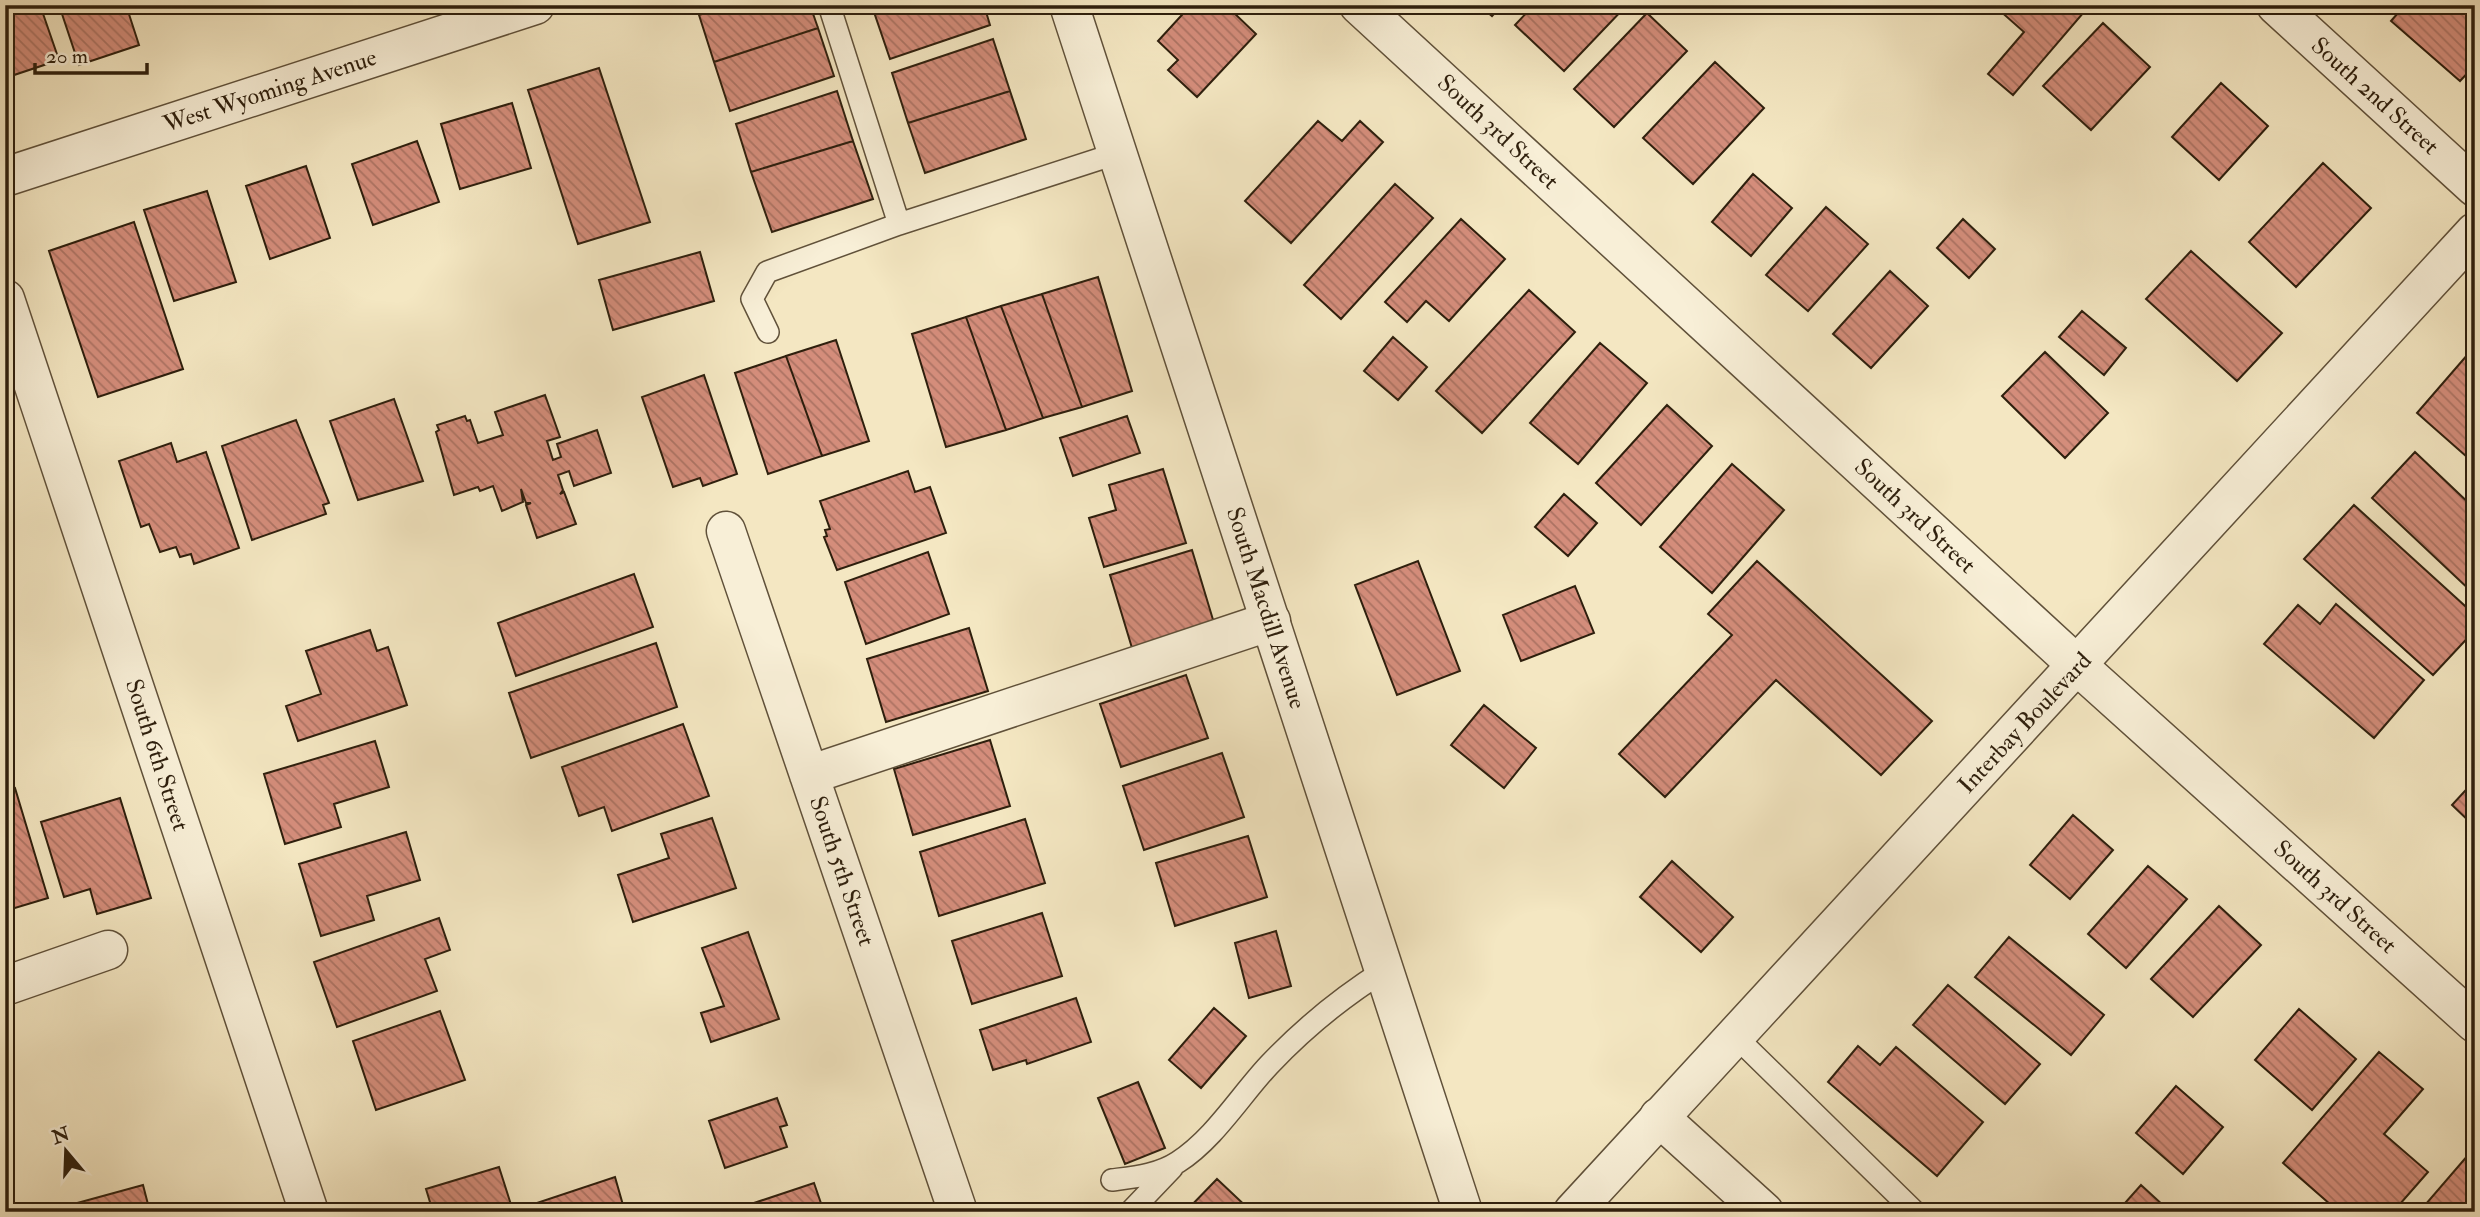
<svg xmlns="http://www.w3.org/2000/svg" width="2480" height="1217" font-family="'IM FELL Double Pica',serif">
  <defs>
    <pattern id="building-back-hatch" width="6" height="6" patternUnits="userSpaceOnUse" patternTransform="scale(1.75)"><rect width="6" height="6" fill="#d48d7b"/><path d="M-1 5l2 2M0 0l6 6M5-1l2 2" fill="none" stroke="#ac7363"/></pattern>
  </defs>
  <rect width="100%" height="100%" fill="#f4e7c2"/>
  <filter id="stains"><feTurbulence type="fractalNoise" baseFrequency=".00286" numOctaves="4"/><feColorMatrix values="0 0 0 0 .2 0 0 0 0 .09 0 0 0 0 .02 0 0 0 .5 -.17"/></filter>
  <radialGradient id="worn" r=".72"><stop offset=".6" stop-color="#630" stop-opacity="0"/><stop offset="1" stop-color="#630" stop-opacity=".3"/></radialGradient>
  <!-- building -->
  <path fill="url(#building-back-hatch)" stroke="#2e1f0d" stroke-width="2" d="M5 5H40L59 60 5 78Z
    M70 5H126L139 45 79 65 60 8Z
    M729 5H810L818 28 714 62 699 15Z
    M872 5H894L874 12Z
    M894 5H984L990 25 890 59 874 12Z
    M1191 5H1239L1233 12 1256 34 1197 97 1168 70 1178 60 1158 41Z
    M1479 5H1502L1492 16Z
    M1534 5H1627L1564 71 1515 25Z
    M2003 5H2090L2013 95 1988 74 2024 32 1999 10Z
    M2405 5H2467L2475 12V65L2460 81 2391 21Z
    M1647 13 1687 51 1614 127 1574 89Z
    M2103 23 2150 67 2091 130 2043 86Z
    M818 28 834 76 730 111 714 62Z
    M993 39 1010 91 908 123 892 73Z
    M1715 62 1764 108 1693 184 1643 138Z
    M599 68 650 222 578 244 528 90Z
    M2221 83 2268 126 2219 180 2172 137Z
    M837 91 853 141 751 172 736 124Z
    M1010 91 1026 139 925 173 908 123Z
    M512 103 531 168 460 189 441 124Z
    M1318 121 1342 141 1360 121 1383 142 1291 243 1245 201Z
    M417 141 439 202 373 225 352 164Z
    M853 141 873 199 772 232 751 172Z
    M2323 163 2371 208 2296 287 2249 242Z
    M306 166 330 238 270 259 246 186Z
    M1753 174 1792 208 1751 256 1712 222Z
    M1395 184 1433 218 1341 319 1304 285Z
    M207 191 236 282 174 301 144 210Z
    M1826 207 1868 244 1808 311 1766 275Z
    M1461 219 1505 259 1449 321 1426 301 1407 322 1385 302Z
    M1963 219 1995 249 1969 278 1937 248Z
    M134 222 183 369 98 397 49 251Z
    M2191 251 2282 333 2237 381 2146 299Z
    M700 252 714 301 613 330 599 280Z
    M1890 271 1928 306 1871 368 1833 334Z
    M1098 277 1132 391 1082 407 1042 294Z
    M1529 290 1575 332 1482 433 1436 391Z
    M1042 294 1082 407 1043 418 1001 306Z
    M1001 306 1043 418 1006 430 966 317Z
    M2082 311 2126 348 2104 375 2059 337Z
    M966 317 1006 430 946 447 912 334Z
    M1393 337 1427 367 1398 400 1364 371Z
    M836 340 869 441 822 456 786 356Z
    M1600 343 1647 383 1578 464 1530 423Z
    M2475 346V464L2417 413Z
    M2045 352 2108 413 2065 458 2002 396Z
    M786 356 822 456 768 474 735 373Z
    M704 375 737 474 703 486 700 478 673 487 642 397Z
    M545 395 560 437 547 441 553 460 561 457 557 444 597 430 611 473 574 486 569 471 558 475 563 490 560 494 564 492 576 524 537 538 526 505 531 503H526L521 489 523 502 502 511 493 486 480 491 478 487 454 495 436 432 439 430 437 425 465 416 467 421 470 420 478 443 503 435 495 412Z
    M394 399 423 481 358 500 330 421Z
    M1667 405 1712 446 1641 525 1596 483Z
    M1127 416 1140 453 1073 476 1060 438Z
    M296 420 329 503 323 505 326 514 252 540 222 446Z
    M171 443 177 462 206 452 239 548 194 564 191 554 180 557 176 547 160 552 149 524 141 527 119 461Z
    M2415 452 2475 509V595L2372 498Z
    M1732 464 1784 510 1712 593 1660 547Z
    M1163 469 1186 543 1104 567 1089 518 1116 510 1109 485Z
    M908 471 915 492 930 487 946 533 837 570 824 537 827 536 825 530 830 529 820 501Z
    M1564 494 1597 523 1568 556 1535 527Z
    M2354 505 2475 615V630L2433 675 2304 559Z
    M1192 550 1214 623 1132 648 1110 575Z
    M928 552 949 614 866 644 845 582Z
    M1418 561 1460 671 1397 695 1355 585Z
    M1757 561 1932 721 1881 775 1776 680 1665 797 1619 754 1732 635 1708 614Z
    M634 574 653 627 516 676 498 623Z
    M1575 586 1594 633 1521 661 1503 615Z
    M2336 604 2424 680 2374 738 2264 644 2298 605 2320 624Z
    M969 628 988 691 886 722 867 659Z
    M370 630 377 651 388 647 407 705 298 741 286 706 321 694 306 651Z
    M656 643 677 707 531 758 509 693Z
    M1186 675 1208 738 1121 767 1100 704Z
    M1484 705 1536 748 1504 788 1451 745Z
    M683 724 709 796 612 831 604 807 579 816 562 767Z
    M990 740 1010 806 913 835 894 769Z
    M375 741 389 787 334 804 341 827 285 844 264 774Z
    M1222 753 1244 817 1144 850 1123 786Z
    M2475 780V827L2452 805Z
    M15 788 48 898 5 911V791Z
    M120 798 151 898 97 914 90 889 64 897 41 822Z
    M2073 815 2113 850 2070 899 2030 865Z
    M712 818 736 888 633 922 618 875 669 858 661 834Z
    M1025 819 1045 883 939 916 920 852Z
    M406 832 420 880 367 896 374 920 321 936 299 864Z
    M1248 836 1267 897 1175 926 1156 863Z
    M1672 861 1733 917 1701 952 1640 897Z
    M2148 866 2187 899 2126 968 2088 934Z
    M2219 906 2261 945 2193 1017 2151 979Z
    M1042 913 1062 976 972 1004 952 941Z
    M439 918 450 950 425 959 437 991 337 1027 314 962Z
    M1276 931 1291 986 1249 998 1235 943Z
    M748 932 779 1019 711 1042 701 1013 724 1006 702 948Z
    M2009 937 2104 1015 2071 1055 1975 977Z
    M1948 985 2040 1064 2005 1104 1913 1025Z
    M1076 998 1091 1042 1027 1064 1026 1060 993 1070 980 1030Z
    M1214 1008 1246 1036 1201 1088 1169 1060Z
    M2299 1009 2356 1059 2312 1110 2255 1060Z
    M440 1011 465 1080 376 1110 353 1041Z
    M1858 1046 1880 1065 1896 1047 1983 1122 1937 1176 1828 1082Z
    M2379 1052 2423 1089 2384 1134 2428 1172 2393 1212H2339L2283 1163Z
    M1138 1082 1165 1148 1125 1164 1098 1098Z
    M2176 1086 2223 1127 2183 1174 2136 1133Z
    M777 1098 787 1125 780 1127 787 1147 725 1168 709 1121Z
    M2475 1147V1212H2419Z
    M499 1167 513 1211 615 1177 625 1212H433L426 1189Z
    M1217 1179 1252 1212H1185Z
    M814 1183 824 1212 730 1211Z
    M143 1185 150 1212H60L59 1208Z
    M2141 1185 2164 1206 2159 1212H2117Z"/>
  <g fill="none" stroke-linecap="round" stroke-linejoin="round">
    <defs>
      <path id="service" d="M830 8 899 224 1118 153
        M768 332 752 299 767 272 899 224
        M1734 1035 1915 1212
        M1112 1180C1135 1177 1158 1175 1178 1162 1214 1139 1240 1096 1269 1065 1304 1028 1342 997 1385 970
        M1130 1212 1172 1168"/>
      <path id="minor" d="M1359 5 2078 666 2475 1023
        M2276 5 2475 187
        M5 177 535 5
        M5 299 309 1212
        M726 531 958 1212
        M809 775 1271 621
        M5 986 108 950
        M1659 1117 1764 1212"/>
      <path id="tertiary" d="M1069 5 1463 1212
        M1573 1212 2475 232"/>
    </defs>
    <!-- service casing -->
    <use href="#service" stroke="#60513a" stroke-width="24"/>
    <!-- minor casing -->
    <use href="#minor" stroke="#60513a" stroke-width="41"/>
    <!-- tertiary casing -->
    <use href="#tertiary" stroke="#60513a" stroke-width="41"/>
    <!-- service -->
    <use href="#service" stroke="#f8efd7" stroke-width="21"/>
    <!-- minor -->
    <use href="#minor" stroke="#f8efd7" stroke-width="38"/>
    <!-- tertiary -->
    <use href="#tertiary" stroke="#f8efd7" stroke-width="38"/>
  </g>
  <g text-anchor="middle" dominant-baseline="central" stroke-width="5" stroke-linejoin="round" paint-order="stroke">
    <!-- street labels -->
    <g font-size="24" fill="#2e1f0d" stroke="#f8efd7">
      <text transform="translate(270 91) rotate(-18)">West Wyoming Avenue</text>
      <text transform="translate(2375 96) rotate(42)">South 2nd Street</text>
      <text transform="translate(1498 132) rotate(43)">South 3rd Street</text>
      <text transform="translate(1915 516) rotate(43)">South 3rd Street</text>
      <text transform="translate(1266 608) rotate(72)">South Macdill Avenue</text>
      <text transform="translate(2025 723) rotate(-47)">Interbay Boulevard</text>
      <text transform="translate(157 755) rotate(72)">South 6th Street</text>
      <text transform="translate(842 871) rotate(71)">South 5th Street</text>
      <text transform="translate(2335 897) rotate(42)">South 3rd Street</text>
    </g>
  </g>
  <!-- margin -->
  <rect width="2480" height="1217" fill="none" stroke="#f4e7c2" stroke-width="28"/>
  <rect x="7" y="7" width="2466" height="1203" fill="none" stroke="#2e1f0d" stroke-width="3.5"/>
  <rect x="14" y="14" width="2452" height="1189" fill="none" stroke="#2e1f0d" stroke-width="2"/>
  <!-- north arrow -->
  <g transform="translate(66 1151) rotate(341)" stroke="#f8efd7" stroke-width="5" paint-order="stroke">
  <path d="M0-5L12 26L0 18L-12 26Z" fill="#2e1f0d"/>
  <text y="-10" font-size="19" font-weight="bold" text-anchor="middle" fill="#2e1f0d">N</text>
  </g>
  <!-- scale -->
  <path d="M35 63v10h112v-10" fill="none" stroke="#2e1f0d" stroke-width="3.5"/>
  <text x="46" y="63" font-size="21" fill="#2e1f0d" stroke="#f8efd7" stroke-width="5" paint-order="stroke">20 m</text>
  <rect width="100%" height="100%" filter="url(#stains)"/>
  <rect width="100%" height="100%" fill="url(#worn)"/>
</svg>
